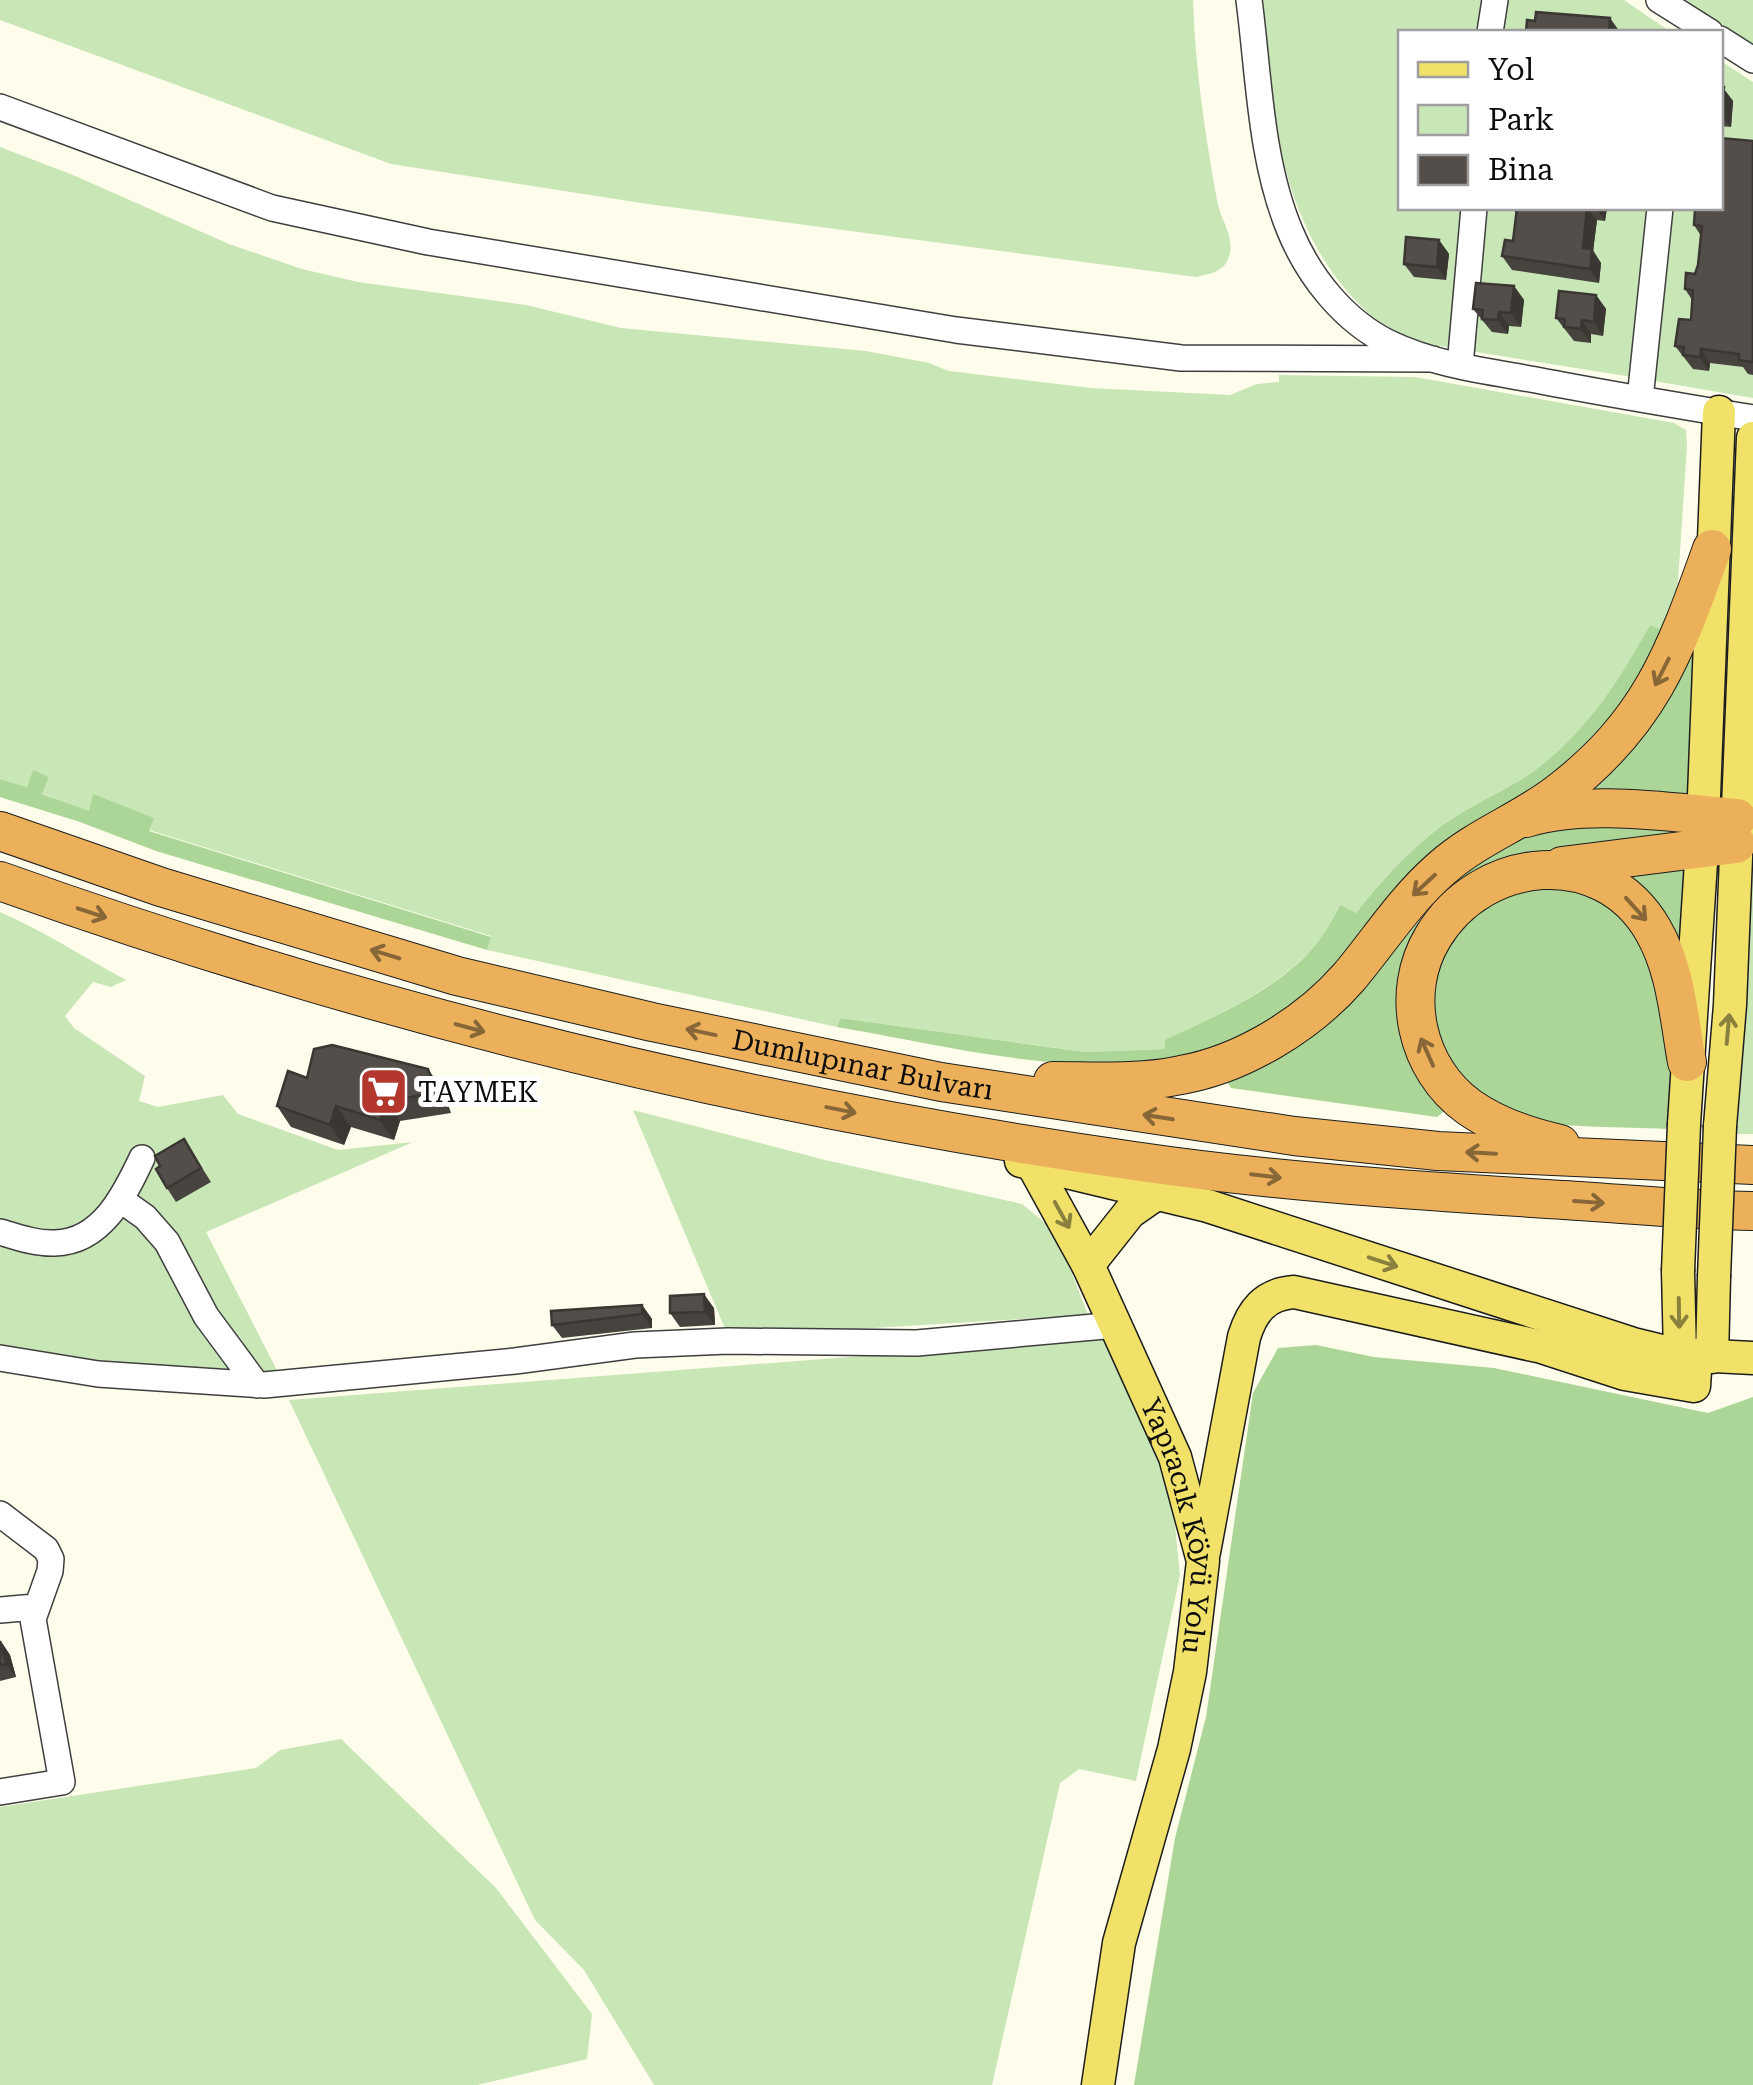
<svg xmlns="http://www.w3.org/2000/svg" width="1753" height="2085" font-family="'Roboto Serif',serif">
  <rect width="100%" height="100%" fill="#fefdeb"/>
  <!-- green -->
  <path fill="#c9e6b7" d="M0 0H1193C1195 67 1205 134 1217 200 1220 220 1237 239 1228 259 1223 272 1209 274 1196 277L648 204 391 164 0 20Z
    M1263 0H1487L1484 32H1400V208H1468L1453 348C1439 345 1421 345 1407 340 1389 334 1371 317 1358 303 1280 223 1269 107 1263 0Z
    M1507 0H1624L1671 32H1502Z
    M1683 0H1753V45Z
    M1721 61 1753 82V398L1654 381 1671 208H1720Z
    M0 147 73 175 229 244 302 269 358 282 526 305 621 328 866 351 929 363 949 371 1091 388 1230 395 1257 384 1279 382V375L1415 377 1674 423 1686 430 1687 445 1678 582 1667 631 1650 625C1621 678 1589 728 1542 766 1516 786 1483 799 1455 817 1417 841 1383 879 1355 914L1340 905C1333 917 1328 930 1320 940 1282 987 1219 1015 1166 1040V1049L1085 1052 842 1018 837 1027 487 950 491 936 149 830 153 819 93 795 89 812 41 793 49 777 33 771 27 787 0 779Z
    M1485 208H1651L1632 377 1470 351Z
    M1725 440H1741L1722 803 1715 793Z
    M1753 865V1134H1734Z
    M0 912C44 931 83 957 126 980L111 987 93 982 65 1016 74 1028 145 1076 139 1101 158 1107 223 1095 238 1114 338 1150 413 1142 206 1232 281 1378 222 1376 0 1350V1239L57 1249 106 1209C63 1235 48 1242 0 1221Z
    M633 1110 825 1160 1022 1204 1056 1232 1088 1315 823 1331H726Z
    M1109 1337 1172 1496 1180 1575 1136 1781 1079 1769 1060 1783 992 2085H654L584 1970 535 1920 289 1400Z
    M341 1739 496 1888 592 2014 587 2059 477 2085H0V1807L256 1768 280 1750Z"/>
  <!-- forest -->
  <path fill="#abd698" d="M1650 625 1667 631 1618 720 1346 952C1314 987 1281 1016 1239 1039 1132 1095 951 1046 837 1027L841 1018 1085 1052 1165 1049V1040C1218 1015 1285 987 1321 938 1328 928 1334 916 1340 905L1356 913C1383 879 1417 841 1455 817 1483 799 1516 786 1542 765 1590 727 1621 677 1650 625Z
    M1694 628 1690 801 1577 795Z
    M33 770 49 777 42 794 89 811 93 794 154 818 149 831 491 937 487 950 156 851 80 822 0 797V779L27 787Z
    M1676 820 1687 837 1551 856 1411 950 1446 1110 1437 1117 1231 1088 1228 1083 1231 1078 1254 1070 1308 1040 1333 1019 1354 1000 1436 900 1461 876 1501 849 1538 831Z
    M1685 859 1682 990 1611 866Z
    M1534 886 1592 891 1636 925 1667 1010 1673 1089 1666 1129C1615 1126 1554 1130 1505 1113 1441 1090 1409 994 1450 938 1470 909 1503 898 1534 886Z
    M1316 1345 1374 1357 1494 1368 1708 1413 1753 1397V2085H1134L1175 1838 1206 1717 1253 1393 1278 1348Z"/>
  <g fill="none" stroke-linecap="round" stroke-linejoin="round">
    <defs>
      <path id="minor" d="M1249 0C1259 76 1260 159 1290 231 1309 277 1344 321 1389 343 1435 365 1486 371 1536 380 1608 394 1680 406 1753 418
        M1659 0 1710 32
        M1490 32 1495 0
        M1720 39 1753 60
        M0 107 272 208 428 242 956 330 1181 358 1433 359
        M1460 366 1474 208
        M1640 399 1660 208
        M121 1200 145 1217 167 1242 206 1316 257 1385
        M0 1232C17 1237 37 1244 55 1243 102 1242 125 1194 142 1158
        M0 1358 98 1374 264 1385 515 1361 635 1345 728 1341 917 1343 1116 1325
        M0 1514 46 1549 51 1559 50 1571 33 1619 62 1782 0 1792
        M0 1610 35 1607"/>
      <g id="major">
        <path d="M1684 1124 1702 847 1719 412"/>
        <path d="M1720 1126 1730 1005 1753 438"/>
        <path d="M1021 1161 1208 1206 1633 1344 1674 1354 1753 1358"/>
        <path id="s1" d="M1034 1167 1088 1265 1175 1457 1203 1561 1190 1672 1174 1749 1119 1943 1098 2085"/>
        <path d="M1088 1265 1130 1212 1156 1194"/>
        <path d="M1678 1271 1680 1354"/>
        <path d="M1712 1357 1714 1277"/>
        <path d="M1204 1552 1244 1337C1252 1311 1265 1294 1294 1292L1542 1347 1625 1374 1694 1386 1696 1356"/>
      </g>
      <g id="highway">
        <path d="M1526 818C1588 799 1672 813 1737 818"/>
        <path id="s2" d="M0 831 161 887 457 976 652 1022 941 1082 1294 1136 1438 1151 1753 1165"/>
        <path d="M1562 866 1736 844"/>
        <path d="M0 881C367 1012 748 1106 1134 1161 1277 1182 1421 1191 1564 1200 1627 1204 1690 1210 1753 1211"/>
        <path d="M1053 1081C1095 1081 1139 1084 1181 1075 1243 1064 1308 1024 1349 977 1380 940 1405 900 1442 868 1477 837 1520 822 1557 794 1650 723 1674 655 1712 549"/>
        <path d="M1560 1144C1529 1137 1496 1126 1469 1107 1416 1069 1399 993 1433 937 1482 855 1603 843 1653 930 1676 969 1679 1018 1687 1062"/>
      </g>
    </defs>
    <!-- minor casing -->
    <use href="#minor" stroke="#3f3f3f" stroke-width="28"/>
    <!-- major casing -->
    <use href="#major" stroke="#1d1d1d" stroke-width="35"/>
    <!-- highway casing -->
    <use href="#highway" stroke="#1d1d1d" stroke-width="40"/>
    <!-- minor -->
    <use href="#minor" stroke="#fff" stroke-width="25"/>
    <!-- major -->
    <use href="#major" stroke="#f1e168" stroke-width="32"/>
    <!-- highway -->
    <use href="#highway" stroke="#ecb05b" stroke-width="38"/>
    <defs>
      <path id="major-bridge" d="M1678 1271 1684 1124
        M1714 1277 1720 1126"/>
    </defs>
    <!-- major-bridge casing -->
    <use href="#major-bridge" stroke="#1d1d1d" stroke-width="35" stroke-linecap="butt"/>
    <!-- major-bridge -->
    <use href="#major-bridge" stroke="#f1e168" stroke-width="32"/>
  </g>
  <!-- wall -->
  <path fill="#47433f" d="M1720 84 1733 101 1731 127 1720 126Z
    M1753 141V375L1748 374 1743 367 1710 363 1709 371 1693 369 1675 346 1691 320 1692 300 1685 289 1695 274 1698 265 1701 236 1694 225Z
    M1512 208H1607L1605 221 1597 220 1593 250 1601 263 1599 283 1512 270 1502 256 1513 241 1516 213Z
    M1439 240 1449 254 1446 280 1414 277 1404 264Z
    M1514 286 1524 300 1521 327 1509 326 1508 334 1492 332 1473 309Z
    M1596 295 1606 309 1603 336 1591 334V343L1574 341 1556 318Z
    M428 1069 442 1090 451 1113 400 1121 394 1140 351 1127 344 1145 291 1127 277 1106 307 1078Z
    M184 1139 211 1182 176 1202 167 1188 160 1166Z
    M642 1305 652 1319V1328L562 1338 552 1325Z
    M714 1308 715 1325 680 1327 670 1313Z
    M0 1641 10 1655 16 1677 0 1681Z"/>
  <!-- shaded-wall -->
  <path fill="#3a3733" d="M1610 18 1620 32H1609Z
    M1720 84 1733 101 1731 127 1721 114Z
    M1587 208 1597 220 1593 252 1601 263 1599 283 1590 269 1583 248Z
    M1596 208H1607L1605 221Z
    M1439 240 1449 254 1446 280 1437 267Z
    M1514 286 1524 300 1521 327 1511 313Z
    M1596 295 1606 309 1603 336 1594 322Z
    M1499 312 1509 326 1508 334 1498 320Z
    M1582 320 1591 334V343L1581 329Z
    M1701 349 1710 363 1709 371 1700 357Z
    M428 1069 442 1090 451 1113 436 1093Z
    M385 1101 400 1121 394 1140 380 1120Z
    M336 1106 351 1127 344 1145 330 1125Z
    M704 1294 714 1308 715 1325 705 1312Z
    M642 1305 652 1319V1328L642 1314Z
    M1 1641 10 1655 16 1677 6 1664Z"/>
  <!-- building -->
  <path fill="#534e49" stroke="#3a3733" stroke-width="2.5" d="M1536 12 1610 18 1609 32H1526L1527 20 1535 21Z
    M1720 87H1724L1721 114H1720Z
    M1720 138 1753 141V362L1739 360V354L1701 349 1700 357 1683 355 1684 347 1675 346 1679 319 1691 320 1693 290 1685 289 1686 273 1695 274 1698 265 1702 226 1694 225 1695 209 1704 210V208H1720Z
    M1517 208H1587L1583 248 1592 249 1590 269 1502 256 1505 240 1513 241Z
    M1406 237 1439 240 1437 267 1404 264Z
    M1476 283 1514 286 1511 313 1499 312 1498 320 1482 319 1483 310 1473 309Z
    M1559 291 1596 295 1594 322 1582 320 1581 329 1564 327 1565 319 1556 318Z
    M332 1045 428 1069 436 1093 385 1101 380 1120 336 1106 330 1125 277 1106 288 1071 307 1078 314 1049Z
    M184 1139 201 1168 167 1188 156 1169 160 1166 155 1156Z
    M704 1294 705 1312 670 1313V1296Z
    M642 1305V1314L552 1325 551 1311Z
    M0 1641 6 1664 0 1665Z"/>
  <!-- one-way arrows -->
  <defs><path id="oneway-shaft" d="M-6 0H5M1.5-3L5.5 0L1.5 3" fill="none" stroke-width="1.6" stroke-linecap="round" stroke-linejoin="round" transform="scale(2.5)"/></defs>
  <g stroke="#876637">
    <use href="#oneway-shaft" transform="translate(1662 672) rotate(117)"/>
    <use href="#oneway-shaft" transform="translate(1424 885) rotate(137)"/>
    <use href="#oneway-shaft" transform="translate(1636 909) rotate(48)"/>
    <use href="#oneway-shaft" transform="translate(92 913) rotate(18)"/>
    <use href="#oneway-shaft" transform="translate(385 954) rotate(-163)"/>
    <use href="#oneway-shaft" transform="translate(470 1028) rotate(15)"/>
    <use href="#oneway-shaft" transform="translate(701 1032) rotate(-168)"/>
    <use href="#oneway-shaft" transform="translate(1427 1052) rotate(-114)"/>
    <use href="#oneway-shaft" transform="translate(841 1110) rotate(11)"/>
    <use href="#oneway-shaft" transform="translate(1158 1117) rotate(-171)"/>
    <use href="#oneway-shaft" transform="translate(1481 1153) rotate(-177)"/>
    <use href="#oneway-shaft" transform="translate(1266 1176) rotate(7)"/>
    <use href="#oneway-shaft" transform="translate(1589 1202) rotate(4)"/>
  </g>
  <g stroke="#8a813f">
    <use href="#oneway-shaft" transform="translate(1728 1029) rotate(-85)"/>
    <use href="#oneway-shaft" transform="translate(1062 1215) rotate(61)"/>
    <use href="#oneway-shaft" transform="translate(1383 1262) rotate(18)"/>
    <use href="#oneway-shaft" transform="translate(1679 1313) rotate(89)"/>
  </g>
  <!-- icons -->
  <defs>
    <symbol id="supermarket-square" viewBox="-11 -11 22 22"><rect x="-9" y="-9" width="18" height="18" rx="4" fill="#b3372c" stroke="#fff"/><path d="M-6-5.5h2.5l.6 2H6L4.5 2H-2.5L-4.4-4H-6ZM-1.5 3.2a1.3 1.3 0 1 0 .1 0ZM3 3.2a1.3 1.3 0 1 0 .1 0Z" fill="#fff"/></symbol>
  </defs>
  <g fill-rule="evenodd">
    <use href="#supermarket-square" x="356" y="1064" width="55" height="55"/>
  </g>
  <g text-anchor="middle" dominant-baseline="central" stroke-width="10" stroke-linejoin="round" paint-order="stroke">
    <!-- street labels -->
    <g font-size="28" fill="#0c0c0c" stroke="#fff">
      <text stroke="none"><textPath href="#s2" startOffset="895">Dumlupınar Bulvarı</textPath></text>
      <text stroke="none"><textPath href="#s1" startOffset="392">Yapracık Köyü Yolu</textPath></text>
    </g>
    <!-- poi labels -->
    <g font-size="28" fill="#0c0c0c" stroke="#fff" text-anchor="start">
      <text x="418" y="1092">TAYMEK</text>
    </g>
  </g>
  <!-- legend -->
  <rect x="1398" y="30" width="325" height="180" fill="#ffffff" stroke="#9e9e9e" stroke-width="2.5"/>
  <rect x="1418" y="62" width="50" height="15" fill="#f1e168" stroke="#9e9e9e" stroke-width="2.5"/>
  <text x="1488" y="80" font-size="30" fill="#0c0c0c">Yol</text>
  <rect x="1418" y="105" width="50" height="30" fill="#c9e6b7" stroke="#9e9e9e" stroke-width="2.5"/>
  <text x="1488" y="130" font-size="30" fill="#0c0c0c">Park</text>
  <rect x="1418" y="155" width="50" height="30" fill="#534e49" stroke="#9e9e9e" stroke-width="2.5"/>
  <text x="1488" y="180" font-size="30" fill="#0c0c0c">Bina</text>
</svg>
